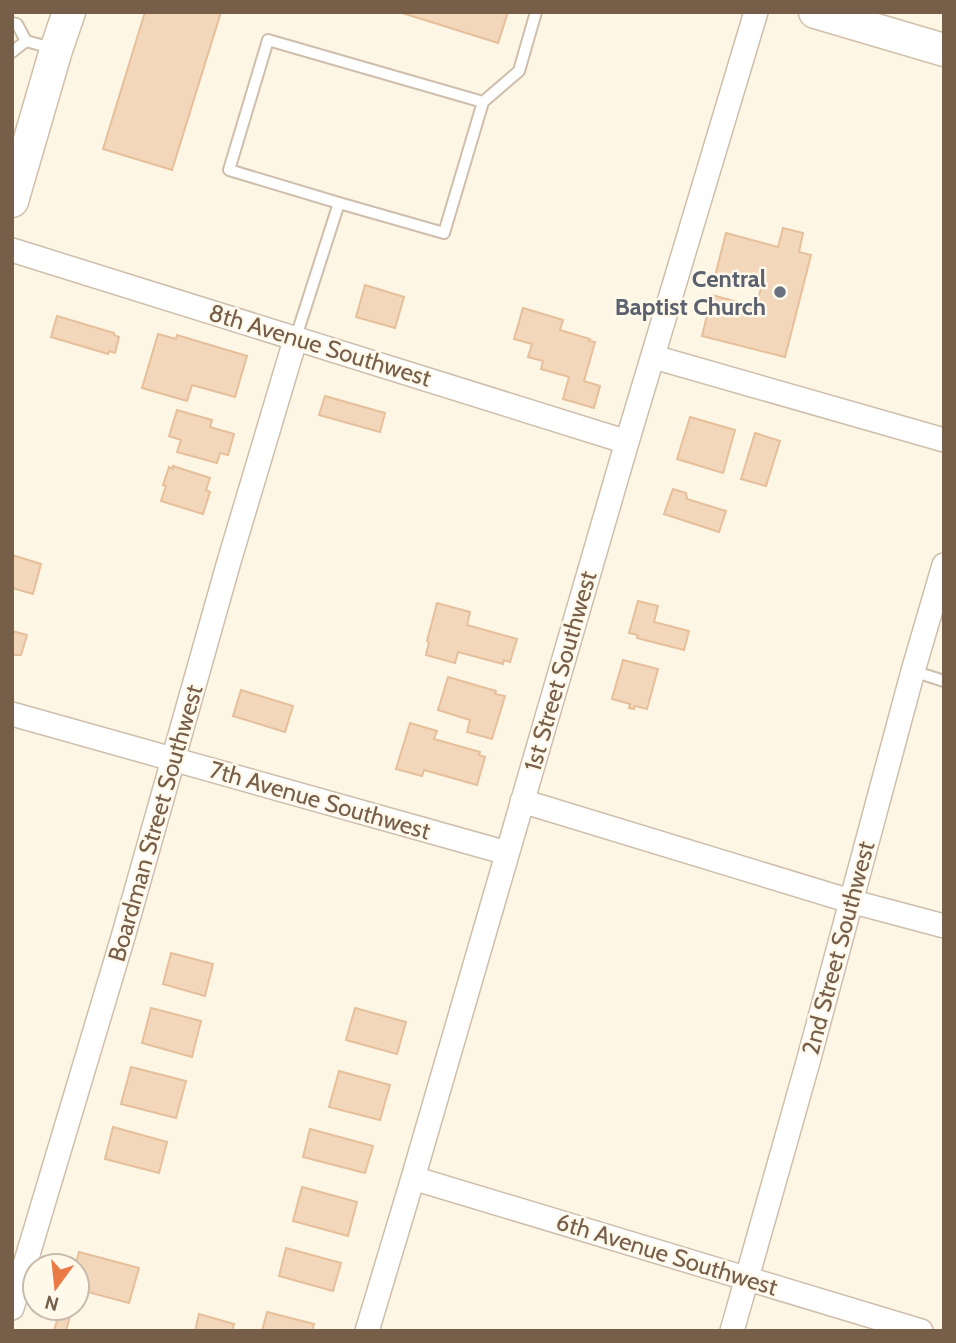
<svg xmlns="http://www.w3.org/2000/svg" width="956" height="1343" font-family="Cabin,sans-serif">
  <rect width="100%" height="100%" fill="#fdf6e5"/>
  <!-- building -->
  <path fill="#f3d7bb" stroke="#e6bf9b" stroke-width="2" d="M145 12H221L172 170 103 149Z
    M399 12H508L498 43Z
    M783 228 803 233 799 252 811 255 785 357 702 336 712 295 756 307 761 288 715 276 726 233 778 247Z
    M365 285 404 297 395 328 356 317Z
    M523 308 563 320 560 330 590 339 589 341 595 342 584 381 600 386 594 408 563 399 569 377 541 369 543 361 528 357 532 344 514 339Z
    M57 316 114 333V335L119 337 115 353 109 351 108 354 51 337Z
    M158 334 176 339 177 335 247 356 235 397 192 385 187 401 142 388Z
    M325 396 385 413 380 432 319 415Z
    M177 410 212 420 210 427 234 434 228 455 220 453 217 463 177 452 181 440 169 436Z
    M690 417 735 430 723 473 677 459Z
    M755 433 780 441 766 486 741 479Z
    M173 466 210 478 206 490 210 492 203 514 161 501 166 486 163 485 169 467 173 469Z
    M673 489 686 493 687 499 726 511 719 532 664 514Z
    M12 555 41 564 33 594 12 588Z
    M638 601 658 606 654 622 689 631 684 650 637 638 638 635 629 633Z
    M437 603 470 612 467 625 517 639 510 662 504 660 503 664 458 652 455 663 426 655 429 642 427 641Z
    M12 631 27 635 21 655H12Z
    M623 660 658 669 647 709 635 706 634 709 629 708 630 704 612 699Z
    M448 677 496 691 495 694 505 696 492 739 467 732 470 720 438 710Z
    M241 690 293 706 285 732 233 716Z
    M410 723 437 731 434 739 480 752 479 755 485 757 477 785 424 770 422 776 396 769Z
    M171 953 213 964 205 996 163 984Z
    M151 1008 201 1021 192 1057 142 1043Z
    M355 1008 406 1022 397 1054 346 1040Z
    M131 1067 186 1081 176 1118 121 1104Z
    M339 1071 390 1085 380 1120 329 1107Z
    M113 1127 167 1142 159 1173 105 1159Z
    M310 1129 373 1146 365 1173 303 1157Z
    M302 1187 357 1202 348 1236 293 1221Z
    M286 1248 341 1263 333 1291 279 1276Z
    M79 1252 139 1268 129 1303 77 1289V1266H75Z
    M267 1312 314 1324 312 1331H262Z
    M59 1313 70 1316 66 1331H54Z
    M199 1314 234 1324 232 1331H195Z"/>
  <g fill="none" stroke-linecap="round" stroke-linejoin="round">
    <defs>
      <path id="lane" d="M12 23 17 24 26 41 55 49
        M12 52 26 41
        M483 102 519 71 536 12
        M296 337 339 203 444 233 483 102 268 40 229 170 339 203
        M913 671 944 681"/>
      <path id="street" d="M12 250 627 442
        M654 357 944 440
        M12 714 507 853
        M522 801 850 901 944 926
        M413 1178 921 1331
        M12 1308 123 937 228 565 296 337
        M367 1331 413 1178 627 442 756 12
        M732 1331 808 1062 913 671 944 565"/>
      <path id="secondary" d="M815 12 944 50
        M12 201 56 50 69 12"/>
    </defs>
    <!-- lane casing -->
    <use href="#lane" stroke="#cfbeab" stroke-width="14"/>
    <!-- street casing -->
    <use href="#street" stroke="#cfbeab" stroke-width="26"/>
    <!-- secondary casing -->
    <use href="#secondary" stroke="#d2bfa8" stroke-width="35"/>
    <!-- lane -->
    <use href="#lane" stroke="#fff" stroke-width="10"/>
    <!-- street -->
    <use href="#street" stroke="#fff" stroke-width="23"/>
    <!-- secondary -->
    <use href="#secondary" stroke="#fff" stroke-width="32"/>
  </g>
  <!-- markers -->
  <circle fill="#6b7280" stroke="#fff9ec" stroke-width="2.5" cx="780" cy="292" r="7"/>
  <g text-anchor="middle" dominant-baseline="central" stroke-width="5" stroke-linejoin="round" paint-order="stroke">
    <!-- worship labels -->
    <g font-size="24" font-weight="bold" fill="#5b616d" stroke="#fff9ec" text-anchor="end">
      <text x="766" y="278">Central<tspan x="766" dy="28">Baptist Church</tspan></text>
    </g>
    <!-- street labels -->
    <g font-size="24" fill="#775e49" stroke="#fff9ec">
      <text transform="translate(320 345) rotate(17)">8th Avenue Southwest</text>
      <text transform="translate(560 671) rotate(-74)">1st Street Southwest</text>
      <text transform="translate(320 800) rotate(16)">7th Avenue Southwest</text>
      <text transform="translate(155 823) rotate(-74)">Boardman Street Southwest</text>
      <text transform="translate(838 948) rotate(-75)">2nd Street Southwest</text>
      <text transform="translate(667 1254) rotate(17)">6th Avenue Southwest</text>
    </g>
  </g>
  <!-- border -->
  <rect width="956" height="1343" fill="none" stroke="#775e49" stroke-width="28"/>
  <!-- north arrow -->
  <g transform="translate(56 1287) rotate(195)"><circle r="33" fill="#fff9ec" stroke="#c9bbab" stroke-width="2"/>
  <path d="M0-5L12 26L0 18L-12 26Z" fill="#ea7a46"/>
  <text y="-10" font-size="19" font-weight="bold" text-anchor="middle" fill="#775e49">N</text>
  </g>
</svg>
